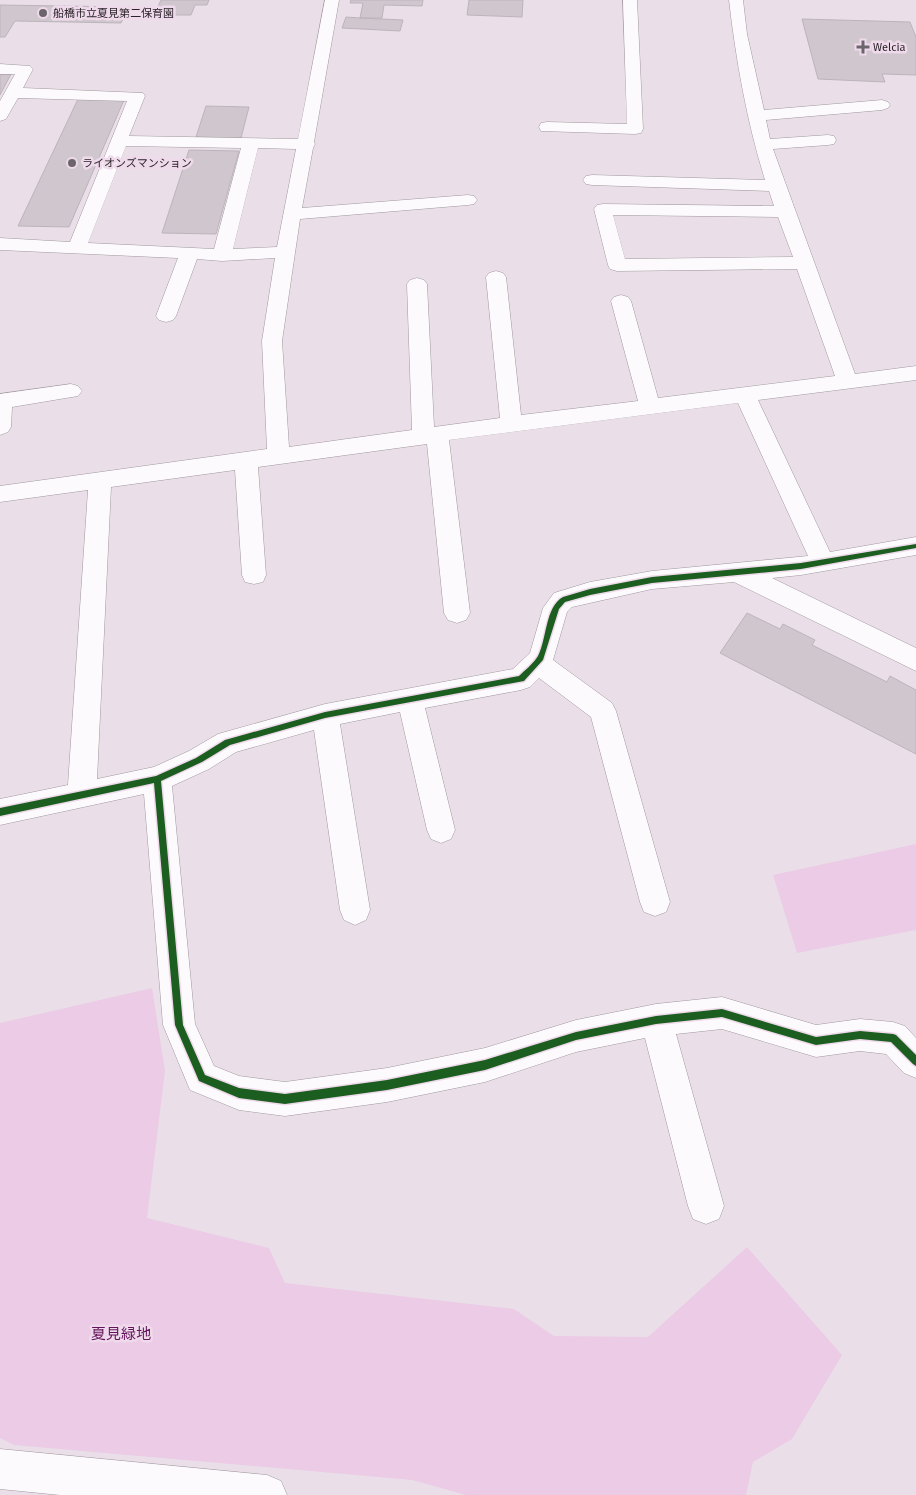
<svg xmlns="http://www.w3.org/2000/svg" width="916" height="1495" font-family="'Fira Sans','Noto Sans JP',sans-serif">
  <rect width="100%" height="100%" fill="#eadfe8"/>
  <!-- green -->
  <path fill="#ebcbe5" d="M916 844V930L797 953 773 875Z
    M152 988 165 1071 147 1218 269 1248 285 1283 514 1309 554 1336 648 1337 747 1247 842 1355 792 1439 753 1462 746 1495H466L412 1480 14 1445 0 1438V1023Z"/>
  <!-- building -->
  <path fill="#d0c7ce" stroke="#bcb4bb" d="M161 0H209L207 5H195L191 15H154Z
    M351 0H423L422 6 384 5 382 18H360L363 3H350Z
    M469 0H523L522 17 467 15Z
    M0 5 129 7 121 23 15 21 5 37H0Z
    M346 17 360 18 403 20 400 31 342 28Z
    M802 19 910 22 916 37V75L882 74 885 82 818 79Z
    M0 74H11L0 95Z
    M78 99 124 100 69 227 18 226Z
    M206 106 249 107 241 138 196 137Z
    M189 150 239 151 216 234 162 233Z
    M747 613 780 629 783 624 815 640 812 645 887 682 890 676 916 690V754L720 653Z"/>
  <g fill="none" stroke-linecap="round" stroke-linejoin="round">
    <defs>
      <path id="minor" d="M325 0H339L314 142 315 144 313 148 302 208 468 195 474 196 477 200 474 204 468 205 300 219 282 341 289 447 412 430 407 284 410 280 417 278 424 280 427 284 434 427 500 418 486 277 489 273 496 271 503 273 506 277 521 415 638 401 611 301 614 297 621 295 628 297 631 301 658 398 835 376 797 269 617 271 610 269 608 265 594 209 597 205 603 204 774 206 769 191 592 185 586 184 583 180 586 176 592 175 765 180C747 122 736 61 729 0H743L747 34 764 110 882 100 888 102 890 105 888 108 882 110 766 120 770 139 828 135 834 136 836 140 834 144 828 145 773 149 855 374 916 366V380L758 400 830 552 916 537V555L801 575 772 578 916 648V671L734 582 652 589 572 607 567 612 553 660 612 703 616 711 670 902 666 912 655 916 644 912 640 902 591 717 539 678 530 687 521 690 425 708 455 830 451 839 441 843 431 839 427 830 400 712 340 724 370 910 366 920 355 925 344 920 340 910 314 730 236 752 209 769 172 786 195 1024 214 1066 239 1076 285 1082 387 1068 485 1048 576 1020 656 1004 722 997 816 1025 860 1019 893 1022 905 1026 916 1038V1078L904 1073 886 1054 860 1051 816 1057 722 1029 676 1034 724 1206 719 1219 706 1224 693 1219 688 1206 645 1038 576 1052 485 1082 387 1102 285 1116 239 1110 190 1090 163 1025 144 794 0 825V799L68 785 88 490 0 502V486L267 449 262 341 275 258 222 261 197 259 176 316 173 320 166 322 159 320 156 316 178 258 0 250V238L70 242 127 101 18 98 6 119 0 121V101L15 74H0V64L30 66 33 69 23 88 143 93 145 96 129 136 298 139ZM126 146 241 148 214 249 88 243ZM258 148 296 149 277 247 233 249ZM613 215 778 217 793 257 625 259ZM738 403 808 556 652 571 590 582 554 593 543 608 530 653 513 669 325 704 218 734 189 751 154 767 97 779 111 487 235 470 242 575 245 582 254 584 263 582 266 575 258 467 427 444 444 613 448 620 457 623 466 620 470 613 449 440Z
        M623 0H637L643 129 641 133 635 134 541 131 539 127 541 123 547 122 627 124Z
        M71 384 78 386 82 391 78 396 12 407 11 427 8 432 0 435V394Z
        M0 1449 267 1475 281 1481 287 1495H60L0 1489Z"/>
    </defs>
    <!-- minor casing -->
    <use href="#minor" stroke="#a0989e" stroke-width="1"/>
    <!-- minor -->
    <use href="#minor" fill="#fcfafc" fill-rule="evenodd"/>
    <defs>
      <path id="cycleway" d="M916 544V548L801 569 652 583 590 595 565 602 559 609 543 660 524 681 325 718 230 745 202 762 161 781 183 1025 205 1075 239 1088 285 1094 387 1080 485 1060 576 1032 656 1016 722 1009 816 1037 860 1031 893 1034 896 1035 916 1055V1066L913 1064 891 1042 860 1039 816 1045 722 1017 656 1024 576 1040 485 1070 387 1090 285 1104 239 1098 199 1081 175 1025 154 783 0 816V808L156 776 196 758 225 740 325 712 519 676C525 670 534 663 538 656 547 639 545 607 563 597L590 589 652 577 801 563Z"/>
    </defs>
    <!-- cycleway casing -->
    <use href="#cycleway" stroke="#efdaeb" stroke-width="3"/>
    <!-- cycleway -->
    <use href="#cycleway" fill="#1b5e20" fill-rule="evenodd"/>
  </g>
  <!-- markers -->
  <g fill="#6d656c" stroke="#efdaeb" stroke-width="2">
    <circle cx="43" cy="13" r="5"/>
    <path d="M860.5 39.5h5v5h5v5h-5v5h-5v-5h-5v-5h5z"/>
    <circle cx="72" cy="163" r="5"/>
  </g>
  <g text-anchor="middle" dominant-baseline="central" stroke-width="5" stroke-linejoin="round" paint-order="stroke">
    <!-- far-poi labels -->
    <g font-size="11" fill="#2a2329" stroke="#efdaeb" text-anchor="start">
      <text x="53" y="13">船橋市立夏見第二保育園</text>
      <text x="873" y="47">Welcia</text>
      <text x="82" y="163">ライオンズマンション</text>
    </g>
    <!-- near-park labels -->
    <g font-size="15" fill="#64145c" stroke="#efdaeb">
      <text x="121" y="1334">夏見緑地</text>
    </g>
  </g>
</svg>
